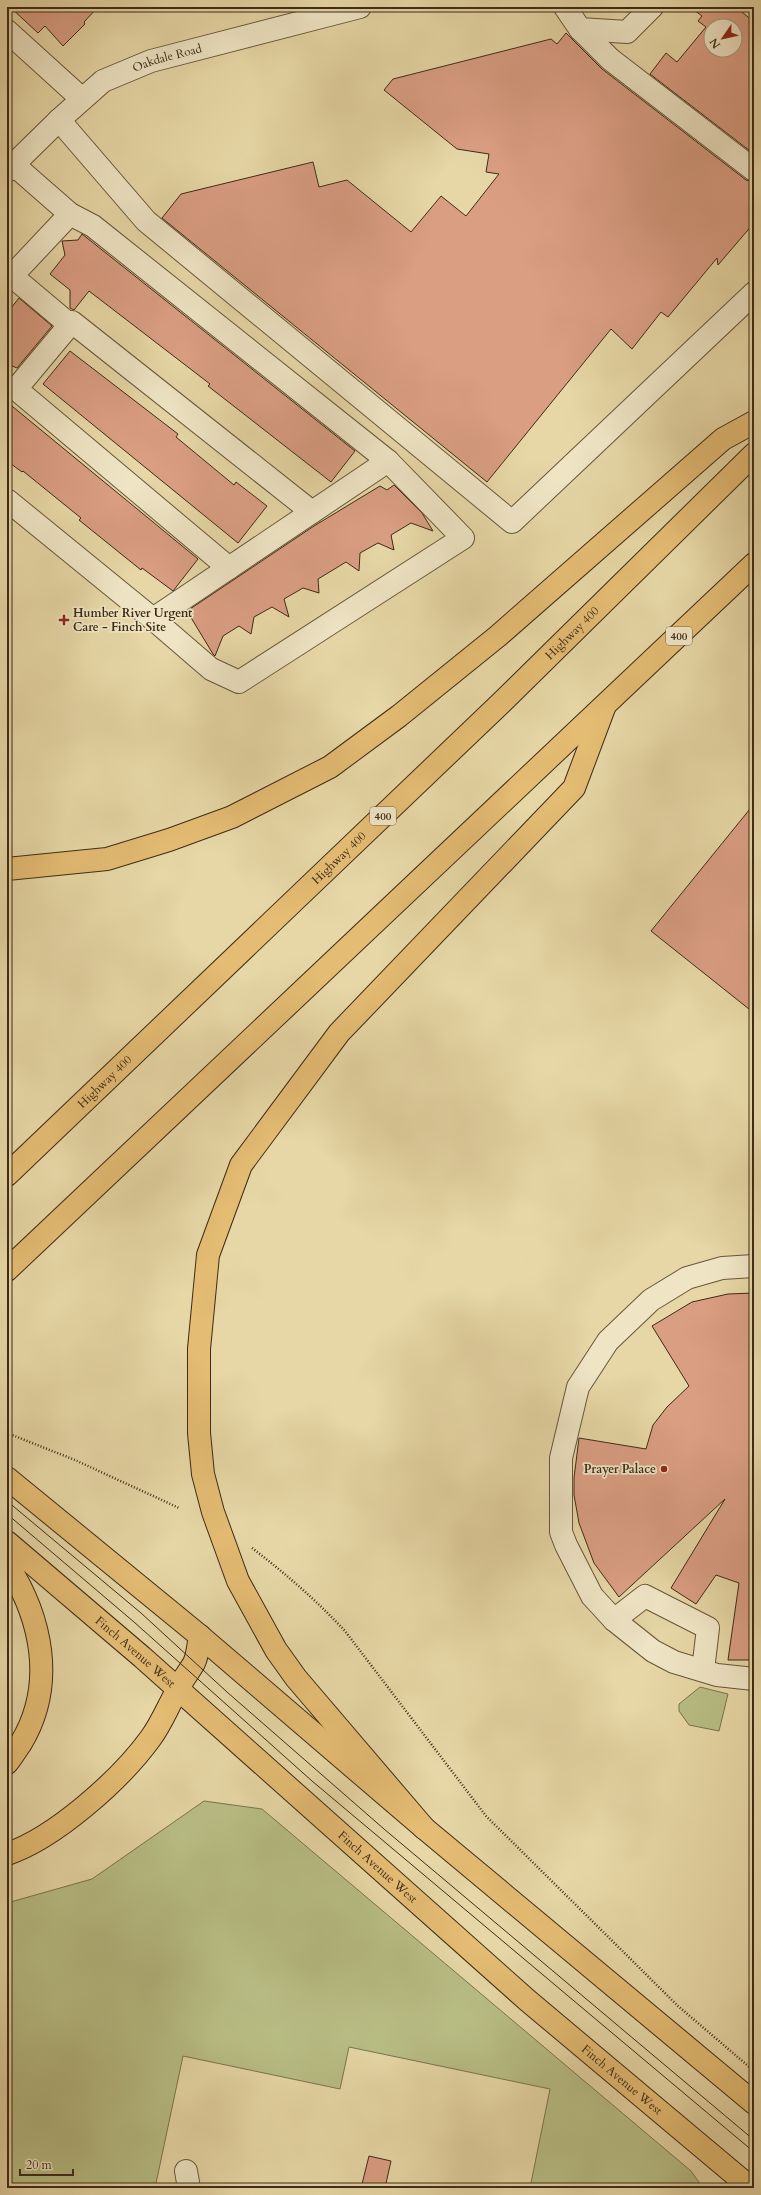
<svg xmlns="http://www.w3.org/2000/svg" width="761" height="2195" font-family="Cardo,serif">
  <rect width="100%" height="100%" fill="#e7d7a6"/>
  <filter id="stains"><feTurbulence type="fractalNoise" baseFrequency=".005" numOctaves="4"/><feColorMatrix values="0 0 0 0 .2 0 0 0 0 .09 0 0 0 0 .02 0 0 0 .5 -.17"/></filter>
  <radialGradient id="worn" r=".72"><stop offset=".6" stop-color="#630" stop-opacity="0"/><stop offset="1" stop-color="#630" stop-opacity=".3"/></radialGradient>
  <!-- green -->
  <path fill="#b8be85" stroke="#7a744e" d="M700 1687 728 1694 719 1731 689 1725 679 1711V1704Z
    M204 1801 262 1809 691 2171 703 2188H530L550 2089 349 2047 340 2089 183 2056 155 2188H7V1903L92 1879Z"/>
  <!-- building -->
  <path fill="#da9e83" stroke="#3d2b17" fill-rule="evenodd" d="M10 7H98L84 22 85 24 63 46 45 26 38 33Z
    M690 7H736L754 22V154L650 74 666 53 677 62 706 27 698 21 702 16ZM711 26H735V50H711Z
    M566 33 602 69 746 180 754 182V223L718 265 717 258 668 317 661 312 632 349 611 329 487 482 162 218 181 194 313 162 319 187 347 180 411 232 441 196 466 216 499 174 486 172 489 154 457 149 384 90 393 79 551 39 557 44Z
    M82 234 355 451 331 482 208 386 210 384 89 291 74 310 70 308V290L50 274 65 255 62 241 78 240Z
    M19 298 52 326 17 368 7 364V313Z
    M70 351 178 434 176 437 234 485 236 482 267 506 238 543 43 384Z
    M7 402 198 559 173 591 142 568 141 570 79 520 81 518 23 471 22 472 7 461Z
    M394 485 422 513 433 531 411 523 391 535 394 550 378 543 360 553 359 571 346 562 318 579 319 593 303 588 284 599 289 617 272 607 254 617 251 634 239 626 223 636 215 656 213 654 187 611 314 526 380 486 387 490Z
    M754 804V1013L651 931Z
    M754 1293V1660H728L739 1583 716 1575 696 1604 671 1588 725 1499 619 1597 594 1563 579 1523 574 1495V1478L579 1438 646 1449 653 1425 667 1407 689 1386 652 1326 692 1302 728 1294Z
    M369 2156 391 2161 385 2188H361Z"/>
  <g fill="none" stroke-linecap="round" stroke-linejoin="round">
    <defs>
      <g id="minor">
        <path d="M565 7 580 29 627 32 652 7"/>
        <path d="M580 29 610 59 754 170"/>
        <path d="M7 31 82 99"/>
        <path d="M59 120 146 221 512 522 754 293"/>
        <path id="s1" d="M7 171 59 120 103 81 151 61 360 7"/>
        <path d="M7 272 70 325"/>
        <path d="M7 281 70 214"/>
        <path d="M7 500 153 619 211 669 239 682 463 538 388 461 93 226 70 214 14 165"/>
        <path d="M229 568 16 389 72 322 312 512"/>
        <path d="M153 619 388 461"/>
        <path d="M754 1266 722 1268 687 1278 651 1300 608 1341 578 1387 561 1458V1532L566 1545 592 1596 614 1620 653 1651 674 1662 717 1675 754 1679"/>
        <path d="M614 1620 645 1596 708 1628 703 1670"/>
        <path d="M186 2171 189 2188"/>
      </g>
      <g id="major">
        <path d="M7 1478 200 1636 424 1828 754 2103"/>
        <path id="s2" d="M7 1542 142 1657 527 2000 751 2188"/>
      </g>
      <g id="highway">
        <path d="M7 869 107 859 169 840 232 817 330 767 399 716 498 636 723 439 754 422"/>
        <path id="s3" d="M7 1175 501 703 754 454"/>
        <path d="M7 1270 754 564"/>
        <path d="M7 1564C42 1618 56 1685 21 1743 16 1750 12 1757 7 1763"/>
        <path d="M424 1828 296 1678 276 1650 238 1581 213 1512 203 1474 199 1433V1349L208 1255 241 1165 339 1033 574 788 604 708"/>
        <path d="M7 1854C55 1838 120 1780 150 1739 162 1723 168 1706 178 1689 182 1680 189 1672 194 1663 198 1655 198 1645 200 1636"/>
      </g>
    </defs>
    <!-- minor casing -->
    <use href="#minor" stroke="#68563b" stroke-width="24"/>
    <!-- major casing -->
    <use href="#major" stroke="#3d2b17" stroke-width="24"/>
    <!-- highway casing -->
    <use href="#highway" stroke="#3d2b17" stroke-width="24"/>
    <!-- path -->
    <path stroke="#3d2b17" stroke-width="2.5" stroke-dasharray="1 2" stroke-linecap="butt" d="M7 1433 75 1460 179 1508
      M252 1548C286 1574 316 1600 345 1631L486 1816 678 2006 754 2071"/>
    <!-- minor -->
    <use href="#minor" stroke="#efe5c5" stroke-width="22"/>
    <!-- major -->
    <use href="#major" stroke="#e4bc73" stroke-width="22"/>
    <!-- highway -->
    <use href="#highway" stroke="#e4bc73" stroke-width="22"/>
    <!-- tram -->
    <path stroke="#3d2b17" stroke-width="1" d="M7 1501 141 1613 227 1692 384 1829 754 2140
      M7 1514 134 1622 312 1781 754 2152"/>
  </g>
  <!-- markers -->
  <g fill="#8f2418" stroke="#efe5c5" stroke-width="1.5">
    <path d="M62 614h4v4h4v4h-4v4h-4v-4h-4v-4h4z"/>
    <circle cx="664" cy="1469" r="4"/>
  </g>
  <g text-anchor="middle" dominant-baseline="central" stroke-width="3.5" stroke-linejoin="round" paint-order="stroke">
    <!-- shield labels -->
    <g fill="#efe5c5" stroke="#72634b" stroke-width="1">
      <rect x="666" y="627" width="26" height="18" rx="3"/>
      <rect x="370" y="807" width="26" height="18" rx="3"/>
    </g>
    <g font-size="11" font-weight="bold" fill="#3d2b17">
      <text x="679" y="636">400</text>
      <text x="383" y="816">400</text>
    </g>
    <!-- street labels -->
    <g font-size="12" fill="#3d2b17" stroke="#efe5c5">
      <text stroke="none"><textPath href="#s1" startOffset="200">Oakdale Road</textPath></text>
      <text stroke="none"><textPath href="#s3" startOffset="783">Highway 400</textPath></text>
      <text stroke="none"><textPath href="#s3" startOffset="459">Highway 400</textPath></text>
      <text stroke="none"><textPath href="#s3" startOffset="135">Highway 400</textPath></text>
      <text stroke="none"><textPath href="#s2" startOffset="169">Finch Avenue West</textPath></text>
      <text stroke="none"><textPath href="#s2" startOffset="493">Finch Avenue West</textPath></text>
      <text stroke="none"><textPath href="#s2" startOffset="817">Finch Avenue West</textPath></text>
    </g>
    <!-- poi labels -->
    <g font-size="12" font-weight="bold" fill="#3d2b17" stroke="#efe5c5" text-anchor="start">
      <text x="73" y="613">Humber River Urgent<tspan x="73" dy="14">Care - Finch Site</tspan></text>
      <text x="656" y="1469" text-anchor="end">Prayer Palace</text>
    </g>
  </g>
  <!-- margin -->
  <rect width="761" height="2195" fill="none" stroke="#e7d7a6" stroke-width="24"/>
  <rect x="8" y="8" width="745" height="2179" fill="none" stroke="#3d2b17" stroke-width="2"/>
  <rect x="12" y="12" width="737" height="2171" fill="none" stroke="#3d2b17"/>
  <!-- north arrow -->
  <g transform="translate(723 38) rotate(236)"><circle r="19" fill="#efe5c5" stroke="#a89b7f"/>
  <path d="M0-3L7 15L0 10L-7 15Z" fill="#8f2418"/>
  <text y="-6" font-size="11" font-weight="bold" text-anchor="middle" fill="#3d2b17">N</text>
  </g>
  <!-- scale -->
  <path d="M20 2169v6h53v-6" fill="none" stroke="#3d2b17" stroke-width="2"/>
  <text x="26" y="2169" font-size="12" fill="#3d2b17" stroke="#efe5c5" stroke-width="3" paint-order="stroke">20 m</text>
  <rect width="100%" height="100%" filter="url(#stains)"/>
  <rect width="100%" height="100%" fill="url(#worn)"/>
</svg>
